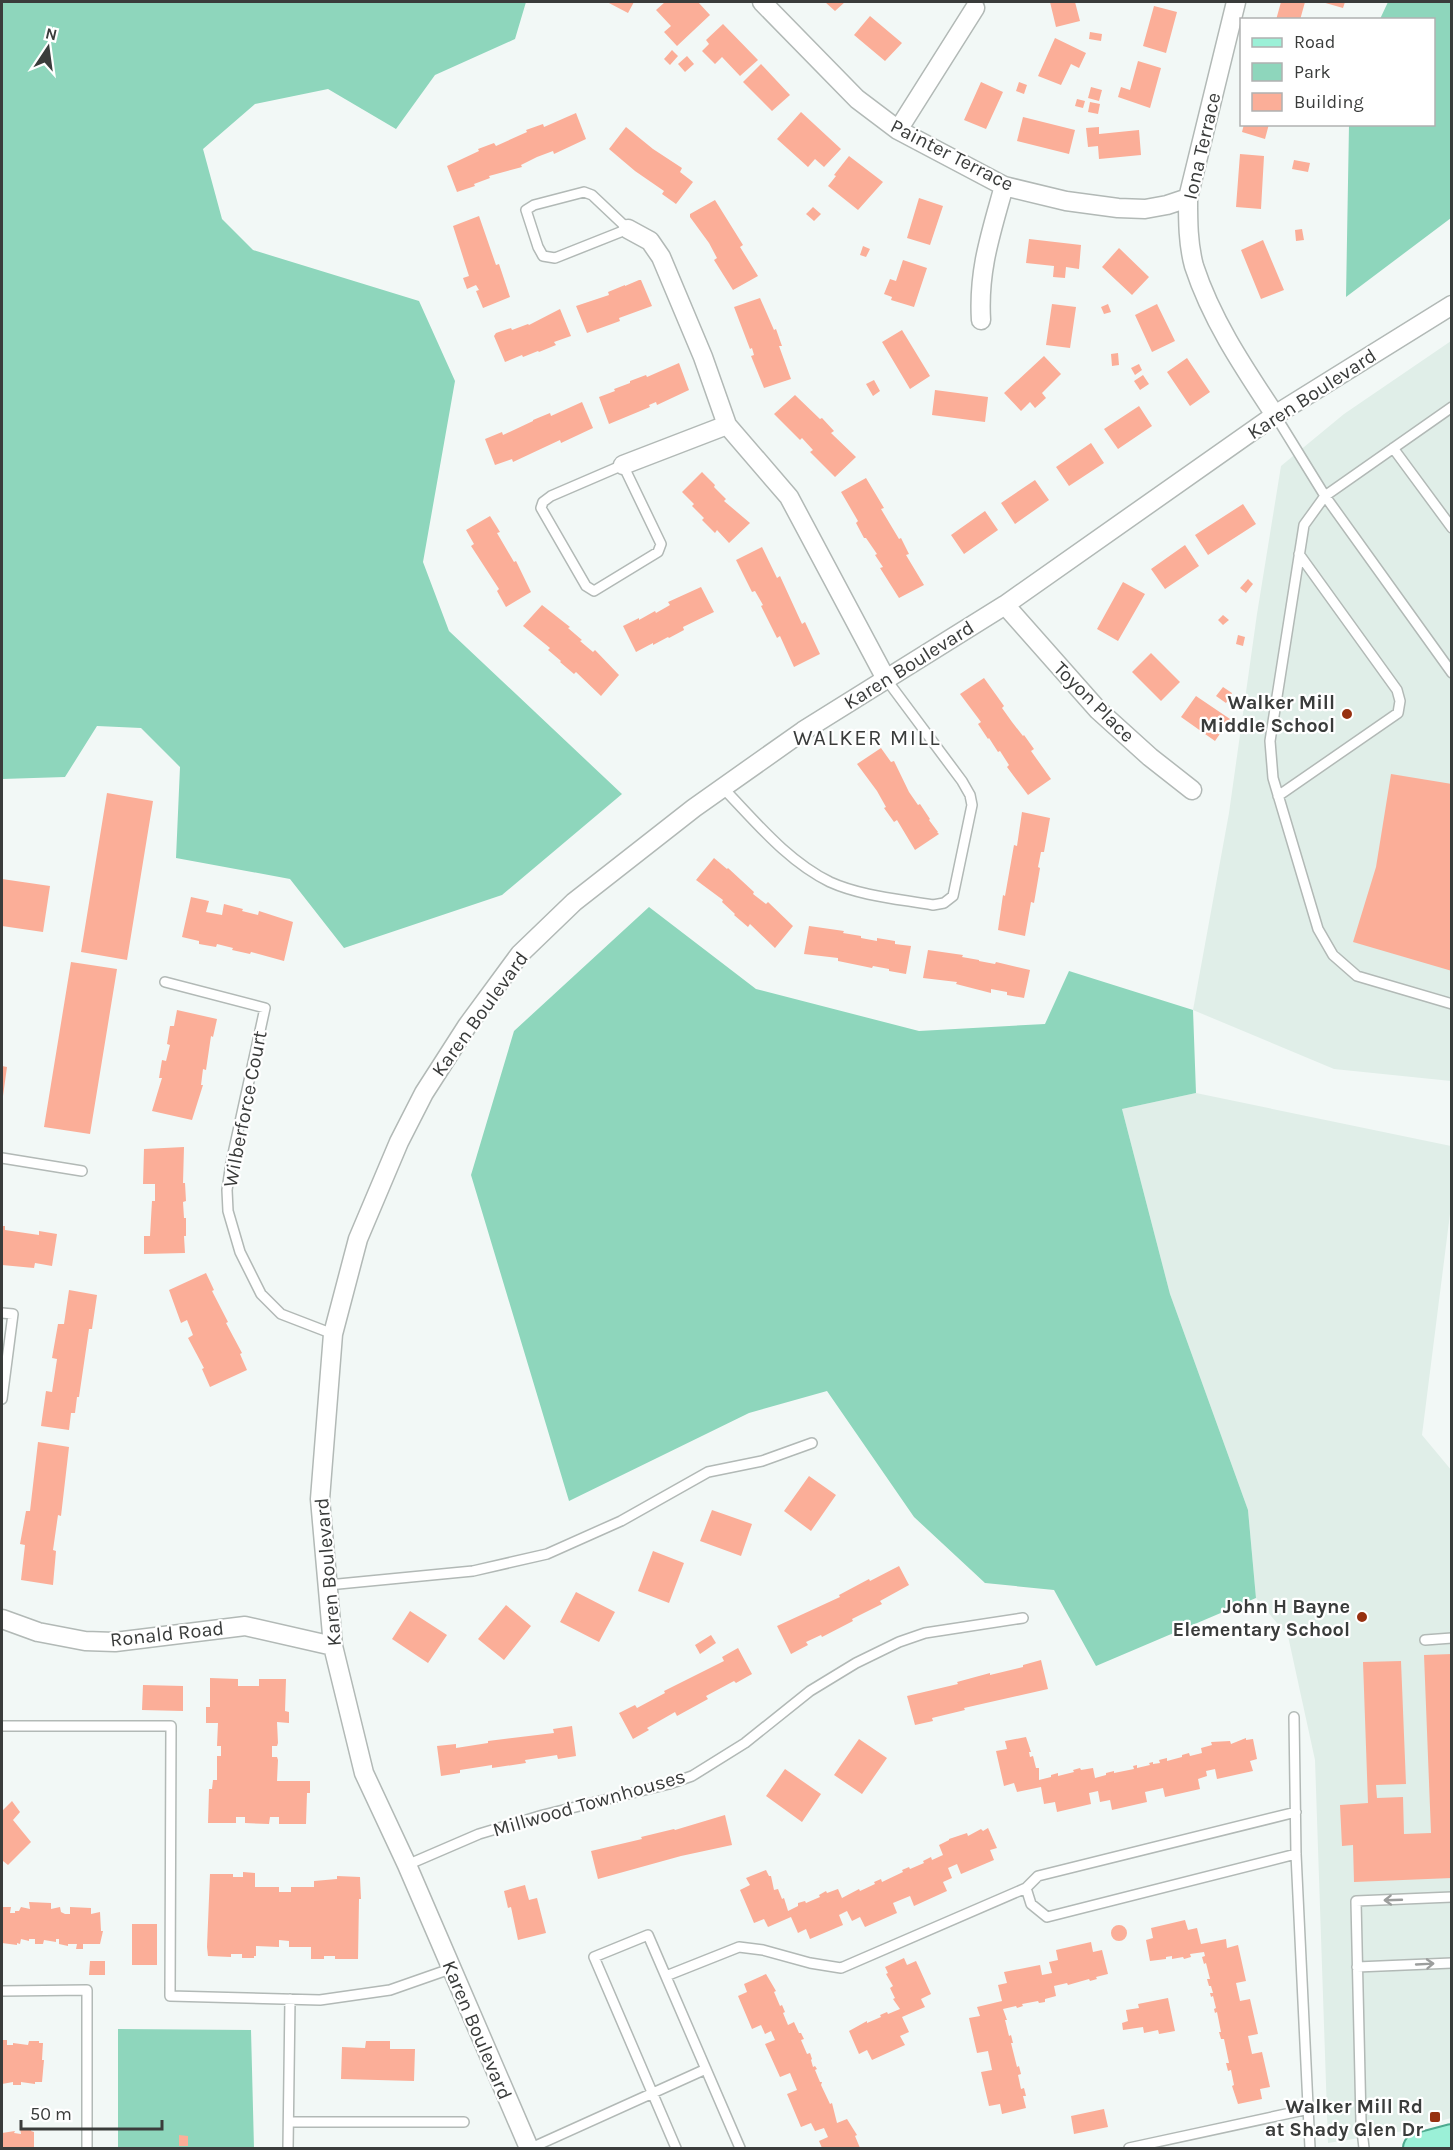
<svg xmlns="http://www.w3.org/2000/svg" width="1453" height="2150" font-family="Karla,sans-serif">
  <rect width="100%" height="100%" fill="#f2f8f6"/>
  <!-- built -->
  <path fill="#e0eee8" d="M1451 341V1081L1334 1069 1193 1010 1229 813 1257 614 1281 466 1344 414Z
    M1196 1093 1451 1146V1206L1422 1435 1452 1471 1451 2118 1404 2131 1328 2143 1315 1760 1288 1636 1256 1598 1248 1510 1170 1294 1122 1109Z"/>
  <!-- green -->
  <path fill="#8ed6bc" d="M2 2H526L515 39 435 75 396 129 328 89 255 104 203 149 222 219 253 250 419 301 455 381 423 562 449 631 622 794 502 895 344 948 290 879 176 858 180 767 141 728 97 726 65 777 2 779Z
    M1388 2H1451V218L1346 297 1349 125 1434 124V20L1380 19Z
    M649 907 756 989 919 1031 1045 1024 1069 971 1193 1010 1196 1093 1122 1109 1170 1294 1248 1510 1256 1598 1096 1666 1054 1590 985 1583 914 1517 827 1391 749 1413 569 1501 471 1175 514 1031Z
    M118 2029 251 2030 254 2148H118Z"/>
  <!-- building -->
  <path fill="#fbae98" d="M607 2H634L628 13Z
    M665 2H698L710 15 677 46 664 32 671 26 656 10Z
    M825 2H845L835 11Z
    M1050 2H1075L1080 21 1056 27Z
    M1281 2H1305L1300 20H1276Z
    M1322 2H1345L1343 8Z
    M1154 6 1177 12 1166 53 1143 46Z
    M870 16 902 43 885 61 854 35Z
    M723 24 758 60 740 76 722 57 715 64 702 51 709 44 706 40Z
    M1090 32 1102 34 1101 41 1089 39Z
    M1055 38 1086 53 1079 68 1071 64 1061 85 1038 76Z
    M672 50 678 56 670 65 664 59Z
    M687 56 694 64 685 72 678 64Z
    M1138 61 1161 68 1150 108 1118 97 1121 87 1130 90Z
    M761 64 790 95 772 111 743 82Z
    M981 82 1003 92 986 129 964 120Z
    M1019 82 1027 85 1024 94 1016 91Z
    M1091 87 1102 90 1099 101 1088 98Z
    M1077 99 1085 101 1083 108 1075 106Z
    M1090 102 1100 104 1098 114 1088 112Z
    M801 112 841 149 824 167 815 159 808 167 777 139Z
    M576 113 586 139 554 154 553 151 537 157 521 165 522 167 489 176 490 178 474 184 475 186 457 192 447 166 479 151 478 149 494 143 496 146 527 132 526 130 543 124 544 127Z
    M1023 117 1075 130 1069 154 1017 141Z
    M1244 124H1269L1265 139 1242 132Z
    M626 127 653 149 682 168 680 172 693 182 676 204 662 194 664 191 635 171 609 149Z
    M1099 127V134L1139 130 1141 155 1099 159 1098 146 1088 147 1086 128Z
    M1240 154 1264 156 1261 209 1236 207Z
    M849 156 883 182 858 210 828 186 836 176 834 175Z
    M1294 160 1310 163 1308 172 1292 169Z
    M919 198 943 206 930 245 907 238Z
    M715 200 743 245 740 247 758 276 733 290 714 260 717 258 709 243 690 217V214Z
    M813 207 821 214 814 221 806 214Z
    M479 216 496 265 499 264 510 297 483 308 476 291 479 290 476 285 467 289 463 278 469 276 453 226Z
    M1302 229 1304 240 1296 241 1295 230Z
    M1029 239 1081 245 1079 269 1066 267 1065 278 1053 277 1054 266 1026 263Z
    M1263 240 1284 290 1261 299 1241 250Z
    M863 246 870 249 866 257 860 255Z
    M1119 248 1149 277 1132 295 1102 267Z
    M903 260 927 268 914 307 891 300 892 297 884 294 890 279 896 281Z
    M639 280H641L652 306 619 318 620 321 587 333 576 306 609 295 608 292 625 285V286Z
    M760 298 774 330 776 329 782 346H779L791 379 764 388 751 356 754 355 752 348 750 349 734 307Z
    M1052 304 1076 307 1070 348 1046 345Z
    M1108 304 1111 312 1104 314 1101 307Z
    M1157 304 1175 341 1152 352 1135 315Z
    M560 309 571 336 554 342 556 345 539 352 538 351 523 357 522 355 505 362 494 336 496 333 511 328 512 330 528 324 529 325Z
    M902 330 930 376 910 389 882 342Z
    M1118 353 1119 365 1112 366 1111 354Z
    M1044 356 1061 374 1042 393 1046 398 1035 408 1030 402 1021 411 1004 393Z
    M1187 358 1210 392 1190 406 1167 372Z
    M679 363 689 390 657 405 656 402 649 405 650 407 609 424 599 397 615 391 614 389 630 383V381L646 375 647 377Z
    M1139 364 1142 370 1135 375 1131 368Z
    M1143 375 1149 384 1140 390 1134 381Z
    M874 380 880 391 873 396 866 384Z
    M935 390 988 397 985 422 932 415Z
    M795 395 820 419 822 418 834 431 831 433 856 457 835 477 810 452 813 450 802 438 800 440 774 414Z
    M582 402 593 428 561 443 560 440 545 447 513 462 512 459 495 465 485 439 502 432 503 435 533 421V420L550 413 551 416Z
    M1139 406 1152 426 1118 449 1104 429Z
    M1091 443 1104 463 1069 486 1056 467Z
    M702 472 715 485 714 487 726 499 724 501 750 523 729 543 717 530 715 533 702 520 704 518 692 506 694 504 682 492Z
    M866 478 884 508 881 509 899 539 901 538 909 554 906 555 924 585 899 598 880 568 883 567 875 555 877 554 866 538H864L856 523 858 521 841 492Z
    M1035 480 1049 500 1015 524 1001 503Z
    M1243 504 1256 524 1208 555 1195 535Z
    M985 511 998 530 964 554 951 535Z
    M490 516 500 532 497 533 514 562 516 561 531 592 506 607 497 591 499 589 471 546 474 544 466 530Z
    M1185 545 1199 566 1165 589 1151 569Z
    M762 547 777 578 780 576 802 624 805 622 820 654 794 667 780 636 777 638 761 606 763 605 755 591 752 592 736 560Z
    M1248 579 1253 584 1246 593 1240 588Z
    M1123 582 1145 594 1118 641 1097 629Z
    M701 587 714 612 683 627 684 630 669 638 668 637 653 645V643L636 652 623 626 639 618V620L655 611 656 613 670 605 668 602Z
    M542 605 570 627 568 628 582 640 580 641 593 652 595 650 619 675 601 696 576 672 574 674 560 662 561 661 548 650 550 648 523 626Z
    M1223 615 1229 620 1223 625 1218 620Z
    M1238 635 1245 637 1243 646 1236 644Z
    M1151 653 1180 682 1161 701 1132 672Z
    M984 678 1004 706 1002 708 1012 722 1023 736 1024 735 1034 749 1031 751 1051 779 1028 795 1007 767 1009 765 1000 751 998 752 989 738 988 739 978 724 981 722 960 694Z
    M1223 687 1232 693 1226 703 1216 696Z
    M1196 696 1230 719 1215 741 1181 717Z
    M881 748 891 762 894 761 909 792 918 805 920 804 930 819 929 820 938 832H937L939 834 915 850 897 820 894 822 884 808 886 807 877 791 857 764Z
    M1391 774 1452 784V971L1353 942 1376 867Z
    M107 793 153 801 127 960 81 952Z
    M1022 812 1050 818 1044 852H1041L1038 867 1040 868 1034 903 1031 902 1025 936 998 930 1003 895 1005 896 1014 845 1017 846Z
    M714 858 727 869 728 868 754 892 753 894 766 904 768 902 793 926 775 948 750 924 748 927 734 915 735 914 722 902 723 900 696 880Z
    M2 879 50 886 43 932 2 926Z
    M191 897 209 901 206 912 222 915 224 904 243 909 242 911 258 915 259 911 293 922 284 961 251 952 250 954 232 950 233 948 217 944 216 947 199 944V941L182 937Z
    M809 926 844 931 843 933 861 936V938L877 941V938L895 941V944L911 946 906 974 889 971V969L873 966 872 968 838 961V958L804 954Z
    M928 950 963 955 962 957 979 960V961L995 964 996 962 1030 970 1024 998 1007 995V992L991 989V993L956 984 957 982 923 978Z
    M71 962 117 969 90 1134 44 1127Z
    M177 1010 217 1019 213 1037 211 1036 206 1070 203 1069 201 1085H203L192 1120 152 1111 162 1078H159L162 1060 166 1061 170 1045 167 1044 170 1026H174Z
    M2 1066 7 1067 3 1096 2 1095Z
    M184 1147 183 1183H185L186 1201 183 1202 184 1218H186V1236H184L185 1253 144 1254V1236H150L152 1201H155V1184H143L144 1149Z
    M2 1226H5V1230L39 1235V1231L57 1234 52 1266 35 1263 34 1268 2 1265Z
    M206 1273 214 1290 212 1291 228 1322 226 1323 242 1353 240 1354 247 1370 210 1387 202 1369 204 1368 188 1338 193 1335 187 1320 181 1323 169 1290Z
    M69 1290 97 1295 92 1329H89L79 1397H77L75 1413H71L69 1430 41 1426 46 1391 52 1392 57 1359 52 1358 58 1324H64Z
    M38 1442 69 1447 61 1516 58 1515 53 1550 56 1551 53 1585 21 1580 25 1545 20 1544 26 1511H30Z
    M809 1476 836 1495 811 1531 784 1511Z
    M712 1510 752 1524 741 1556 700 1541Z
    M653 1551 684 1563 669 1603 638 1591Z
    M899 1566 909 1585 880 1601 882 1604 852 1619 853 1621 822 1637 821 1635 806 1642 808 1645 791 1654 777 1626 840 1597 839 1595 869 1579 870 1581Z
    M576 1592 615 1612 599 1642 560 1622Z
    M506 1605 531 1626 504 1660 478 1639Z
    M410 1611 447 1635 428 1663 392 1639Z
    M711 1635 716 1643 700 1654 695 1645Z
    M738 1648 752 1674 736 1683 734 1681 706 1696 708 1699 677 1716 675 1712 647 1728 649 1730 633 1739 619 1713 635 1705 637 1708 665 1693 664 1691 724 1661 722 1657Z
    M1452 1654V1878L1354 1882 1353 1845 1342 1846 1340 1805 1368 1803 1363 1662 1401 1661 1406 1784 1376 1785 1377 1798 1403 1797 1404 1834 1431 1833 1424 1655Z
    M1041 1660 1048 1689 964 1708 965 1710 932 1718 933 1721 915 1725 907 1696 958 1684 957 1682 990 1673V1675L1023 1667V1665Z
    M210 1678 238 1679V1686H259V1679H286L285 1711 289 1712V1723L277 1722 278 1743 277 1746H272V1757H277L278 1760 277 1781H310V1793H307L306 1824H279V1817H270L269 1824 245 1823V1817H236V1823H208L209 1789H212L213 1780H217V1756H221V1746H217L218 1723H206V1707H210Z
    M143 1685 183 1686V1711L142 1710Z
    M572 1726 576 1756 558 1759 557 1755 525 1760 526 1763 492 1768V1765L460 1770V1773L441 1776 437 1746 456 1744V1748L488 1743V1741L554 1733 553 1729Z
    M1026 1737 1031 1752H1029L1030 1757 1033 1756 1036 1768H1039V1780L1051 1777V1775L1058 1773V1776L1074 1772 1073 1770 1080 1768 1081 1770 1093 1768 1095 1778 1106 1775V1773L1114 1771V1773L1134 1769 1133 1766 1137 1765V1768L1150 1765 1149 1763 1153 1762V1764L1160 1763 1159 1760 1167 1758V1761L1182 1757V1755L1189 1753 1190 1756 1202 1753 1201 1748 1212 1745 1211 1742 1230 1741 1231 1744 1246 1738V1740L1253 1739 1257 1759 1250 1761 1253 1771 1217 1779 1215 1769 1206 1771 1207 1776 1198 1779 1200 1789 1165 1797 1163 1788 1145 1792 1147 1802 1112 1810 1110 1800 1100 1802 1098 1791 1089 1793 1091 1804 1057 1812 1055 1802 1044 1804 1041 1787 1017 1792 1014 1783 1004 1786 996 1751 1007 1749 1005 1741Z
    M859 1739 887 1758 862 1794 834 1775Z
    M785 1769 821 1794 802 1822 766 1796Z
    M12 1801 20 1812 13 1820 31 1842 8 1865 3 1861 2 1863V1811Z
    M725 1815 732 1845 681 1856 598 1879 591 1851 642 1839 641 1837 674 1829 675 1830Z
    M988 1828 997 1848 990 1850 994 1860 961 1874 957 1864 948 1868 952 1878 943 1882 947 1891 914 1906 910 1896 893 1903 897 1913 865 1927 860 1917 852 1921 847 1911 839 1915 843 1925 810 1939 806 1929 798 1933 791 1917 768 1927 764 1919 754 1923 740 1890 750 1885 746 1878 766 1870 769 1876H771L774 1890 778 1889 782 1899 784 1898 788 1911 798 1906V1903L805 1901 806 1903 820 1897 819 1895 826 1891 827 1893 838 1889 842 1898 859 1889 860 1891 875 1884 874 1882 881 1879 882 1882 903 1872 902 1870 909 1867 910 1869 924 1863 923 1861 931 1857 932 1860 943 1855 939 1845 949 1840V1839L967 1833 968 1836 981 1829 983 1831Z
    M243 1872 255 1873V1887H279V1892H291V1887H314V1881L337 1879V1876L360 1877 361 1899H359L358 1959H335V1956H324V1959H311V1947H289V1941L279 1940V1947L256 1946V1956H254V1958H242V1954H231V1957L208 1956 207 1947 210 1874H233V1877H243Z
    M525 1885 529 1900 537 1898 546 1933 518 1940 511 1907 508 1908 504 1891Z
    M29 1902 51 1903V1909L60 1907 61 1912 65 1914H70V1907L91 1908V1914L100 1912 101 1931H103L100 1944H83V1949H76L77 1944H68V1946L59 1944V1939H56V1942L44 1940 43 1944H35V1939H29V1941L21 1939 20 1944 17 1943V1945L2 1943V1907H11L10 1913H15V1911H19L21 1907 30 1909Z
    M1185 1920 1188 1930 1197 1928 1201 1944 1226 1939 1227 1948 1238 1945 1246 1981 1236 1983 1240 2001 1250 1999 1258 2034 1248 2036 1252 2054 1262 2052 1270 2087 1260 2089 1262 2099 1238 2104 1232 2086 1234 2085 1231 2070 1228 2071 1226 2063H1229L1224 2039H1221L1219 2032H1221L1217 2012 1215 2013 1214 2009 1216 2008 1213 1996 1211 1997 1210 1993H1213L1211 1986H1209L1207 1979H1210L1206 1963 1204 1964 1202 1957 1205 1956 1204 1952 1190 1954 1191 1957 1184 1959 1183 1957 1172 1959V1956L1166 1957V1959L1150 1961 1146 1940 1153 1938 1151 1928Z
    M132 1924H157V1965H132Z
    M1111 1933a8 8 0 1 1 16 0a8 8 0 1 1-16 0Z
    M1091 1942 1093 1952 1102 1950 1108 1974 1096 1977 1097 1979 1090 1981 1089 1979 1068 1985 1067 1983 1054 1986 1056 1996 1045 1999V2002L1039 2003 1038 2001 1022 2004 1023 2006 1017 2008 1016 2006 1003 2009 1007 2020H1005L1009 2036 1011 2035 1013 2043H1011L1017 2067 1019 2066 1021 2074 1018 2075 1021 2089 1024 2088 1026 2096H1023L1026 2108 1002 2114 1000 2104 989 2106 981 2072 992 2070 988 2051 977 2053 969 2018 980 2016 977 2007 1002 2001 998 1985 1007 1983 1004 1972 1040 1965 1042 1975 1052 1973 1049 1962 1058 1960 1056 1950Z
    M904 1958 907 1965 916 1961 931 1994 921 1999 925 2007 902 2017 909 2032 900 2036 905 2045 872 2060 867 2050 859 2054 849 2031 867 2021V2023L881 2017 880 2015 887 2012 888 2014 900 2009 893 1999 895 1998 890 1988 893 1986 886 1974 888 1973 885 1967Z
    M90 1961H105V1975H89Z
    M766 1974 776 1991 774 1992 780 2006 782 2005 785 2012 783 2013 788 2025 794 2022 799 2033H801L804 2039 801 2040 807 2054 810 2053 812 2059 811 2060 813 2067 815 2066 817 2069 815 2070 820 2082H822L821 2085 830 2104 832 2103 837 2123 847 2119 857 2135 855 2136 860 2148H822L819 2141 828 2137 824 2128 815 2131 811 2123 801 2127 787 2094 797 2090 790 2073 780 2077 765 2044 775 2040 771 2031 765 2034 761 2025 752 2029 738 1996 747 1992 744 1984Z
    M1168 1998 1175 2031 1159 2034 1158 2030 1144 2033 1143 2027 1123 2030 1122 2023 1128 2021 1126 2010 1139 2008 1138 2004Z
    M2 2040H7V2045H13V2043L28 2045 29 2041H39V2043H43L42 2060H44L42 2082H35V2084L21 2082V2085H13V2082L2 2084Z
    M366 2041H390V2049H415L414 2081 341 2079 342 2047 365 2048Z
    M1104 2109 1108 2127 1074 2134 1071 2116Z
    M20 2128 31 2129V2131L34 2132V2148H2V2133L15 2131 14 2133 21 2134Z
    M179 2135 188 2136V2146H179Z"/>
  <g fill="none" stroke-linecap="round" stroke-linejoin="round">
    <defs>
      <path id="service" d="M584 192 592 195 628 229 555 258 543 256 538 247 526 210 534 205Z
        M1275 415 1325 496 1452 407
        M1393 448 1452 528
        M623 465 661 544 658 552 594 591 586 586 541 508 543 502 551 496Z
        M1452 673 1325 496 1304 525 1270 741 1273 778 1318 929 1333 955 1357 976 1452 1004
        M723 788C755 821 787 861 830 882 861 896 899 899 933 905L944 903 953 896 972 805 970 795 962 781 886 679
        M1278 796 1398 713 1400 701 1397 690 1299 554
        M165 982 265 1008 231 1163 227 1190 228 1211 240 1252 261 1294 281 1314 333 1334
        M2 1158 82 1171
        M2 1313 13 1314 2 1399
        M328 1585 473 1571 547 1554 621 1521 708 1472 762 1461 812 1443
        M1425 1640 1452 1638
        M1294 1717 1296 1854 1310 2148
        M2 1726H171L170 1996 320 2000 390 1990 450 1969
        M1296 1812 1038 1876 1026 1888 1031 1904 1047 1917 1296 1854
        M407 1865 479 1834 543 1815 669 1784 692 1776 745 1743 810 1691 856 1663 899 1642 925 1633 1023 1618
        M1357 1967 1452 1963
        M666 1976 739 1947 763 1950 810 1963 841 1968 1026 1888
        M2 1991 87 1990V2148
        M289 2122H464
        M288 2148 290 1999
        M531 2148 706 2069
        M676 2148 594 1957 648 1935 740 2148
        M1129 2148 1309 2109
        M1364 2148 1361 2122 1356 1901 1452 1897"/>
      <path id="minor" d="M762 2 857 99 898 130 1004 186 1066 201 1118 208 1145 209 1167 205 1188 198
        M1236 2 1188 198C1188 221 1188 244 1194 266 1212 321 1244 368 1275 415
        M898 130 975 8
        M628 229 650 241 661 257 703 357 727 425
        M981 320C978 270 991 233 1004 186
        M623 465 727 425 789 497 886 679
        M1005 605 1098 710 1150 757 1192 790
        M2 1619 38 1632 85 1641 115 1642 245 1626 333 1646
        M529 2148 407 1865 364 1773 333 1646 320 1499 333 1334 358 1239 399 1142 424 1093 467 1026 520 954 574 902 694 808 803 731 1005 605 1275 415 1452 305"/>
      <path id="primary" d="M1418 2148 1452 2139"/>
    </defs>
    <!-- service casing -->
    <use href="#service" stroke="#b2b9b6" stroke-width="12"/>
    <!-- minor casing -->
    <use href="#minor" stroke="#b2b9b6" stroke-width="21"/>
    <!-- primary casing -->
    <use href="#primary" stroke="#4eaa8f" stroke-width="32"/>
    <!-- service -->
    <use href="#service" stroke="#fff" stroke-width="9"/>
    <!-- minor -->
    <use href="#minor" stroke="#fff" stroke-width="18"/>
    <!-- primary -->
    <use href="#primary" stroke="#9bf0d7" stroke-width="28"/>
  </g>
  <!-- one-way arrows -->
  <defs><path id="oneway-shaft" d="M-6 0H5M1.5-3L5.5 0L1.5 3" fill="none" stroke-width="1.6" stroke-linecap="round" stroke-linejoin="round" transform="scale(1.5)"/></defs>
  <g stroke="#9c9e9d">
    <use href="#oneway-shaft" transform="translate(1393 1900) rotate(178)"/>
    <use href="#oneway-shaft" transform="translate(1425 1964) rotate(-3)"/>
  </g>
  <!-- markers -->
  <g fill="#973010" stroke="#fff" stroke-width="2">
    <circle cx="1347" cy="714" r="6"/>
    <circle cx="1362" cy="1617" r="6"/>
    <rect x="1429" y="2111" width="12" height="12" rx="3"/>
  </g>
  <g text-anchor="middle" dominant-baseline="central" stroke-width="4.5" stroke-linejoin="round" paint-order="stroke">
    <!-- street labels -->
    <g font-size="20" fill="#3a3c3b" stroke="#fff">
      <text transform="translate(1202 146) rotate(-77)">Iona Terrace</text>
      <text transform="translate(952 155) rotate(27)">Painter Terrace</text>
      <text transform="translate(1312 394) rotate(-33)">Karen Boulevard</text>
      <text transform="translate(909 665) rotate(-32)">Karen Boulevard</text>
      <text transform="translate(1094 702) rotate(45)">Toyon Place</text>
      <text transform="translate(480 1014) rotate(-54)">Karen Boulevard</text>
      <text transform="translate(245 1109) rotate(-79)">Wilberforce Court</text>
      <text transform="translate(328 1572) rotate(-95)">Karen Boulevard</text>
      <text transform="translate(167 1634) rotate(-6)">Ronald Road</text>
      <text transform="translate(589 1803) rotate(-16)">Millwood Townhouses</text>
      <text transform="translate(477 2030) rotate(67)">Karen Boulevard</text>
    </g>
    <!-- poi labels -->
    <g font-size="20" font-weight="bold" fill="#3a3c3b" stroke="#fff" text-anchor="end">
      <text x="1335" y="702">Walker Mill<tspan x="1335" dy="23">Middle School</tspan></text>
      <text x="1350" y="1606">John H Bayne<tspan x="1350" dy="23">Elementary School</tspan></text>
      <text x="1423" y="2106">Walker Mill Rd<tspan x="1423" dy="23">at Shady Glen Dr</tspan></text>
    </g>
    <!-- quarter labels -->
    <g font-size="22" letter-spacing="1.5" fill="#3a3c3b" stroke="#fff">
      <text x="867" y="738">WALKER MILL</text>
    </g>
  </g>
  <!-- border -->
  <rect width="1453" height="2150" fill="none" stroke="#3a3c3b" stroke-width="6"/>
  <!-- legend -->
  <rect x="1240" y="18" width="195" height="108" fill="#ffffff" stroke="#b0b1b1" stroke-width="1.5"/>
  <rect x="1252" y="38" width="30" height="9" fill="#9bf0d7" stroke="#b0b1b1" stroke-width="1.5"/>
  <text x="1294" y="48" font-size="18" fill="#3a3c3b">Road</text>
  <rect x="1252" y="63" width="30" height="18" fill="#8ed6bc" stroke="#b0b1b1" stroke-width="1.5"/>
  <text x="1294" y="78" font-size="18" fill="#3a3c3b">Park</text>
  <rect x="1252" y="93" width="30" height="18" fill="#fbae98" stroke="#b0b1b1" stroke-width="1.5"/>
  <text x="1294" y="108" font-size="18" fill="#3a3c3b">Building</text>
  <!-- north arrow -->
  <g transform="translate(48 48) rotate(13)" stroke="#ffffff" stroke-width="4.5" paint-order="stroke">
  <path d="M0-4.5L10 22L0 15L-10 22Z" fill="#3a3c3b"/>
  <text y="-9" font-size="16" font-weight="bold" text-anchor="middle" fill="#3a3c3b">N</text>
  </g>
  <!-- scale -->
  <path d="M21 2120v9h141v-9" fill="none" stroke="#3a3c3b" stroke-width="3"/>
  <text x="30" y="2120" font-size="18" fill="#3a3c3b" stroke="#ffffff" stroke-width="4.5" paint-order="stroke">50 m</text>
</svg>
